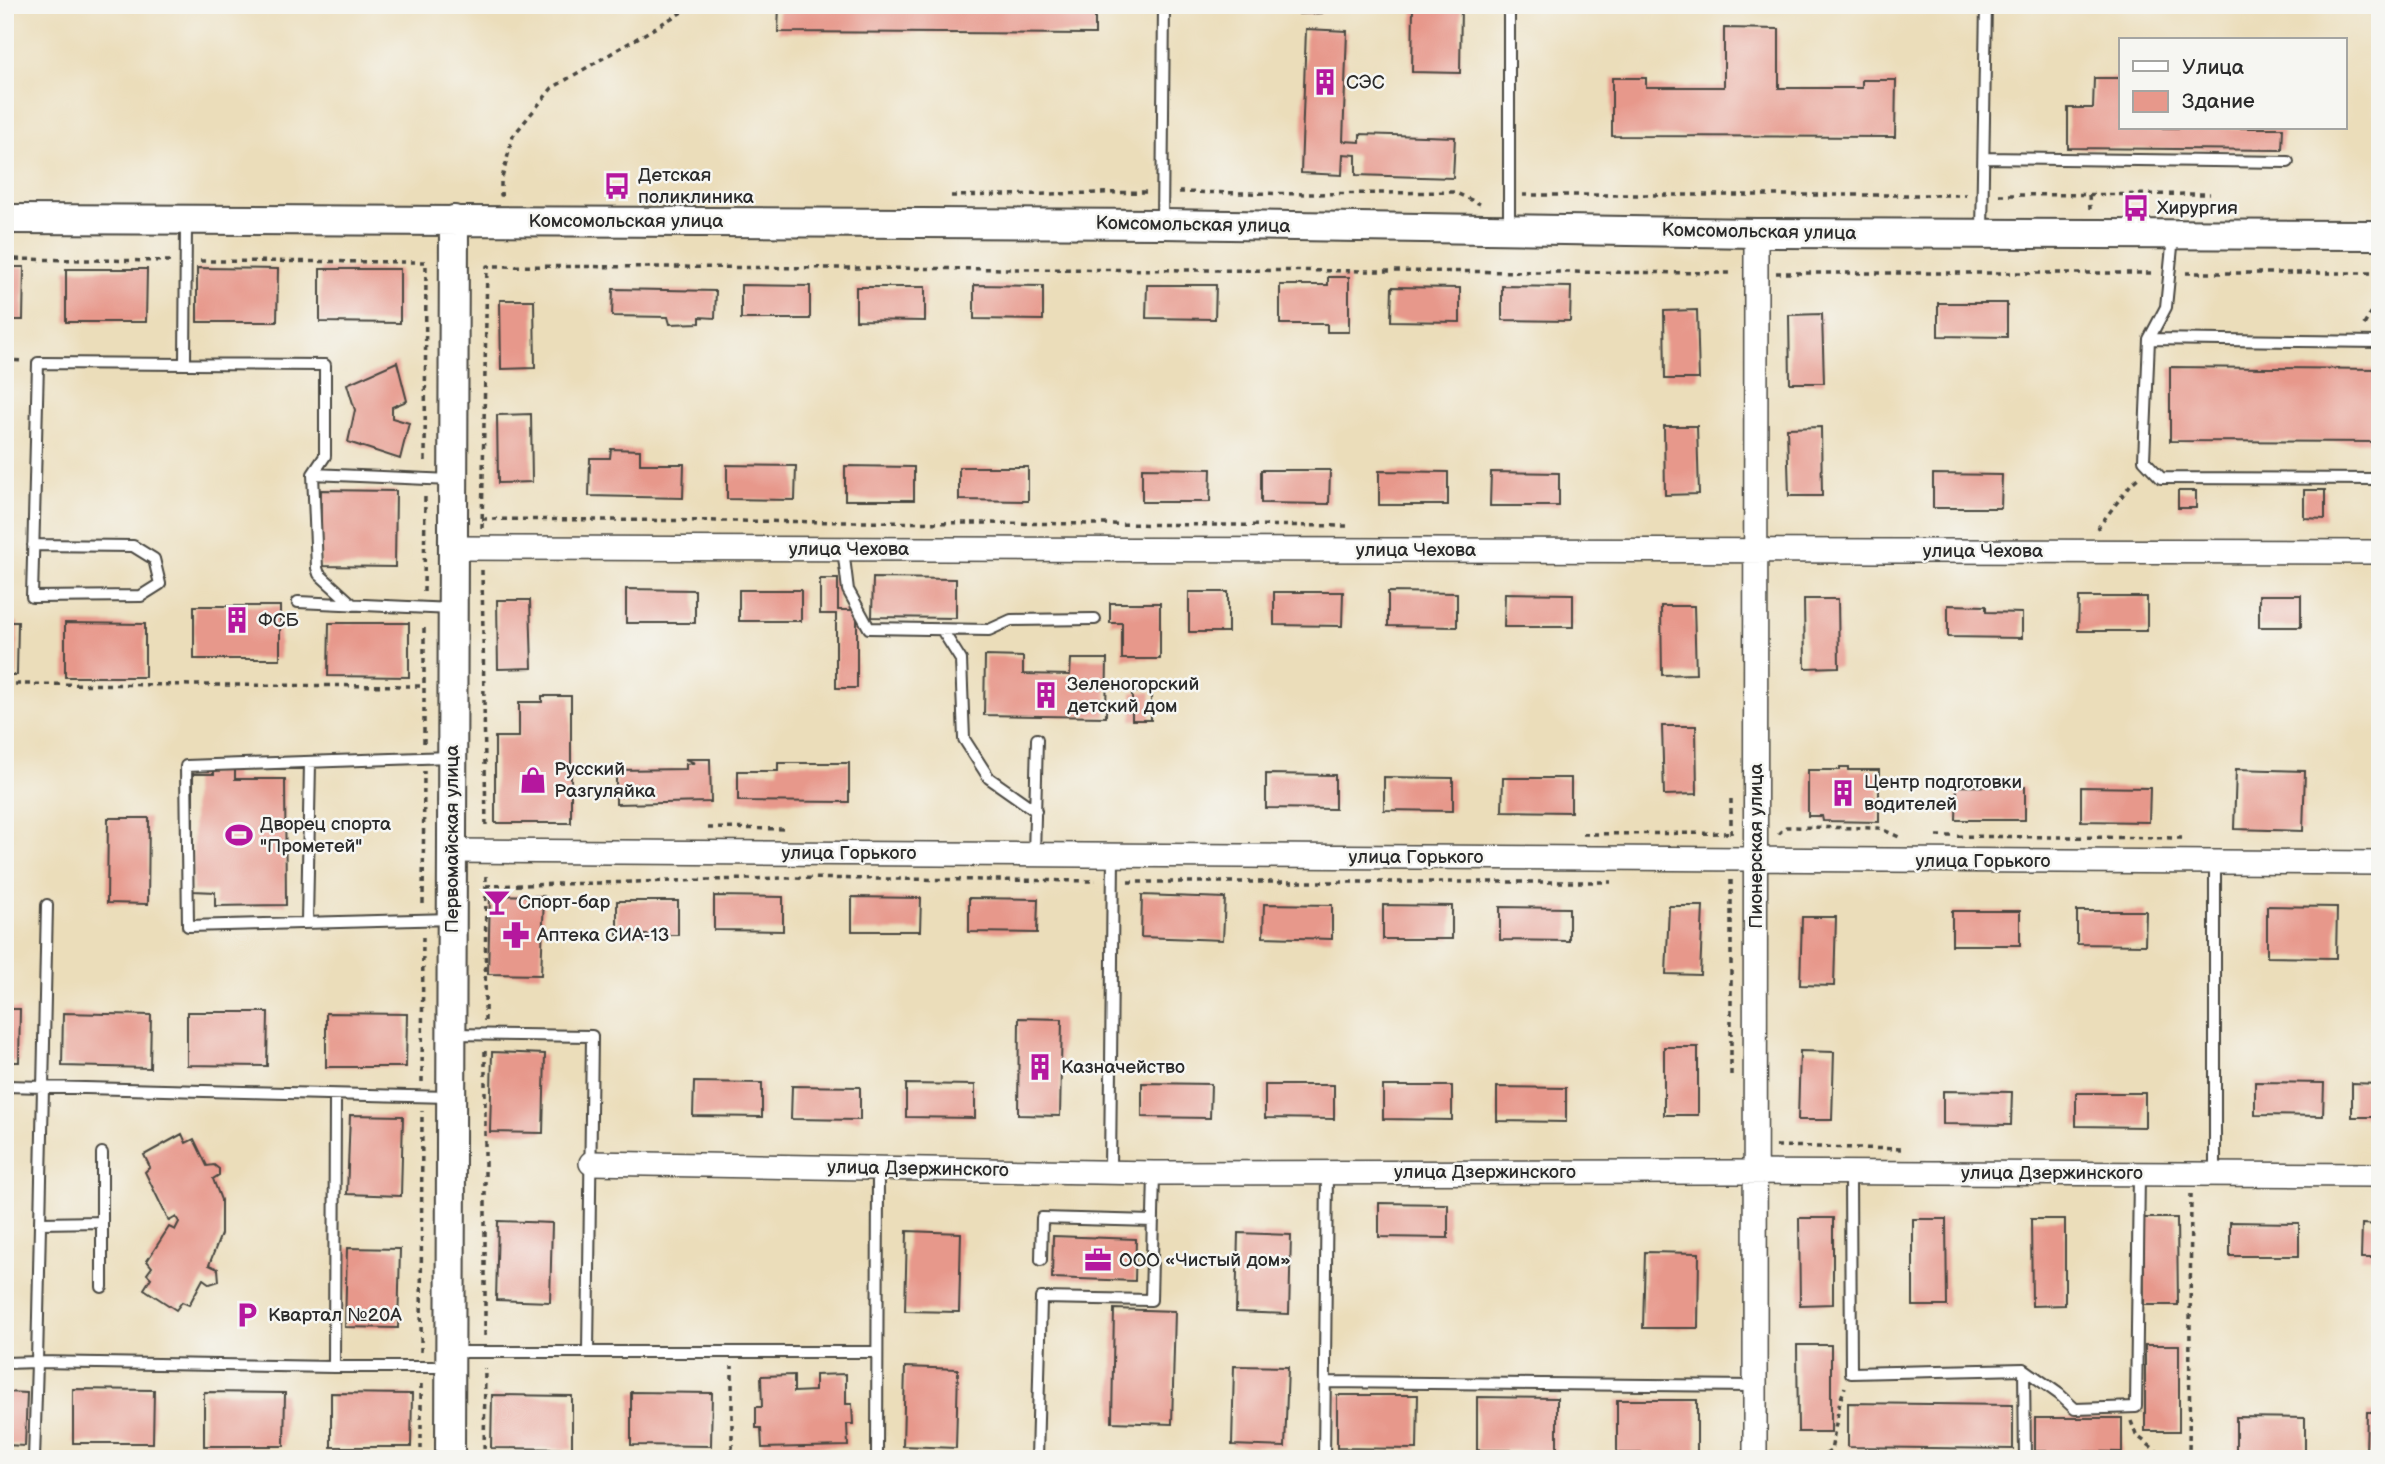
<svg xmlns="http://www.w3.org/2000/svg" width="2385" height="1464" font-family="'Balsamiq Sans',sans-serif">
  <rect width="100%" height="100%" fill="#f6f6f2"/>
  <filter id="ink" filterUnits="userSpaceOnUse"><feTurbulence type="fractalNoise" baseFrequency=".0143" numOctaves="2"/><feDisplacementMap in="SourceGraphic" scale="14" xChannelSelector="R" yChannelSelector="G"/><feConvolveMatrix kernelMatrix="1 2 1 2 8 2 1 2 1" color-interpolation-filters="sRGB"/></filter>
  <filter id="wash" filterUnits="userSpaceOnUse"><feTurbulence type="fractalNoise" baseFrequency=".00686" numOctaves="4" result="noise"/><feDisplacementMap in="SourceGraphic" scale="28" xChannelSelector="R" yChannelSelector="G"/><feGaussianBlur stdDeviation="1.57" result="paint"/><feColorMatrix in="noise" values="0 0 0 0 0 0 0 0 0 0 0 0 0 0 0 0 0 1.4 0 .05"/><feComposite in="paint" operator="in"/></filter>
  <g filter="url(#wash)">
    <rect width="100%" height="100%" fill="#ebddba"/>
    <g id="blocks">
      <!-- building -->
      <path fill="#e7988b" d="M779 5H1095V34L778 32Z
        M1299 5H1322V13L1299 14Z
        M1413 5H1461L1460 73 1412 72Z
        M1724 28 1779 29V88H1862V80H1896L1895 137 1612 136V78H1646V87H1724Z
        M1306 29 1347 31 1343 141 1360 142V134L1455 137 1453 178 1356 175V155L1343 154 1342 175 1301 173Z
        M2094 78H2121V128H2283L2282 150 2068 148V108H2093Z
        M5 267H24L23 320H5Z
        M197 268 278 269 277 322H197Z
        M66 269H147L146 322H66Z
        M320 269H400V323L320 322Z
        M1328 277H1349V332H1327V324H1280V285H1328Z
        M741 285 810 286V319H741Z
        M974 285 1043 286V320L974 319Z
        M1147 285H1216L1215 319 1146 318Z
        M1502 286 1571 287 1570 321 1502 320Z
        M856 287H925V321L856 320Z
        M1392 287 1460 288V322L1391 321Z
        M613 289 716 291 715 318 700 317V323L670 324 668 317 612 316Z
        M500 300H534L535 368 501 369Z
        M1938 303H2007V337L1938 336Z
        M1697 310 1699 379H1665L1664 311Z
        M1822 314 1824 383H1790L1789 315Z
        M397 362 407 401 392 407V418L409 423 400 459 348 442 355 410 347 384Z
        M2170 367 2380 369V442L2170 441Z
        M531 414 532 482 498 483 497 415Z
        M1664 426H1697L1699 494 1665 495Z
        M1821 427 1822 496H1789L1787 428Z
        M611 449 640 450V464H684L683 498 589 496 590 458H610Z
        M727 465 796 466 795 500 727 499Z
        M845 466 914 467V500H845Z
        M959 467H1028V501L959 500Z
        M1142 468 1211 469 1210 502H1142Z
        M1261 470H1330L1329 504 1261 503Z
        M1379 471 1448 472V505H1379Z
        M1491 472 1559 473V506H1490Z
        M1933 474 2002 475 2001 508H1933Z
        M321 490 396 491 395 567 320 566Z
        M2304 490H2325V519L2304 518Z
        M2178 491H2196V508H2178Z
        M873 578 956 579V618L872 617Z
        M820 579H838V610H857V688H836V614H820Z
        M626 589 695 590V623H626Z
        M739 590H801V621H739Z
        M1189 592H1228V632H1189Z
        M1274 592H1343L1342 626 1274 625Z
        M1388 592 1457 593V627L1388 626Z
        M1505 593 1573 594V627H1504Z
        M2259 595H2301V627H2259Z
        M2079 597H2147V631H2078Z
        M1804 599H1838L1839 667 1805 668Z
        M497 600H530L532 668 498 669Z
        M1110 603H1160V659H1122V623H1110Z
        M1948 605 1986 606V612L2022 613V638L1948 637Z
        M194 606H280V659H194Z
        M1661 606H1694L1696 674 1662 675Z
        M5 622H18L17 675H5Z
        M65 623 145 624V677H65Z
        M329 623H409V677L328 676Z
        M985 656 1023 657V674L1070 675 1071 659H1107L1106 717 984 715Z
        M1132 692H1151V720H1132Z
        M542 696H571V823H495V737H519V702H542Z
        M1662 726H1696L1697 794 1664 795Z
        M685 759H710L711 802 616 804V770L686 769V764L695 763Z
        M778 763H849V802L738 801V771H778Z
        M1840 767H1849V770H1879V822L1823 821 1822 816H1808V770H1840Z
        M2236 769 2305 771 2303 831 2234 829Z
        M214 770H235V779H285L286 905 215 906V892L193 891V774H214Z
        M1266 774 1335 775V809L1266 808Z
        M1384 777 1453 778V811L1384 810Z
        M1503 778H1571V812L1502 811Z
        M1957 786 2025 787V820H1956Z
        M2081 787 2150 788 2149 822 2081 821Z
        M108 818H149L148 904 107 903Z
        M490 895 544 896 541 975 488 974Z
        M1142 895 1225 898 1223 940 1141 937Z
        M714 896 783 897V931L714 930Z
        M852 897 921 898 920 931H852Z
        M969 898 1038 899 1037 933 969 932Z
        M617 901H678V935H617Z
        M1264 904 1332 905V939L1263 937Z
        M1383 905 1452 906V939H1383Z
        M1669 906H1703L1700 975 1666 974Z
        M2267 906 2337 907 2336 958 2267 957Z
        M1500 907 1569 908V941L1500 940Z
        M1952 911H2020V945H1952Z
        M2077 911H2146L2145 945 2077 944Z
        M1802 917H1836L1834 986 1800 985Z
        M5 1009H20L19 1062H5Z
        M187 1012H268L267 1066 187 1065Z
        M63 1013 151 1015 150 1068 62 1066Z
        M326 1013 407 1014 406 1067H326Z
        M1019 1018 1062 1019 1060 1116 1018 1115Z
        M1664 1047H1698V1115H1664Z
        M1800 1051 1834 1052 1832 1120H1798Z
        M492 1052 545 1054 543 1133 490 1132Z
        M694 1082 762 1083V1117L693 1116Z
        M2255 1082 2324 1083 2323 1116 2255 1115Z
        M1142 1083 1211 1084 1210 1118 1142 1117Z
        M2352 1083 2380 1084V1117H2352Z
        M906 1084 975 1085V1118L906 1117Z
        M1265 1085H1334V1119L1265 1118Z
        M792 1086 860 1087V1120L791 1119Z
        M1383 1086H1452V1120L1383 1119Z
        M1497 1087 1566 1088V1122L1497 1121Z
        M1943 1091 2012 1092 2011 1125 1943 1124Z
        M2076 1093H2145V1127L2076 1126Z
        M350 1115 403 1116 401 1196 347 1194Z
        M182 1134 186 1143 194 1139 207 1166 214 1165 219 1169V1175L213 1179 221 1200V1234L209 1265 218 1269 219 1281 210 1284 203 1279 189 1305 182 1302 176 1310 144 1289 151 1278 147 1274 152 1267 147 1261 169 1227 175 1230 179 1222 176 1217 169 1221 145 1172 150 1167 144 1155Z
        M1379 1203 1448 1204V1238L1379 1237Z
        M1799 1218H1833V1304L1800 1305Z
        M2143 1218H2177L2178 1305H2144Z
        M1913 1219H1946L1947 1306H1913Z
        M2031 1219H2065V1305L2032 1306Z
        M498 1221 552 1223 550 1302 496 1300Z
        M2230 1222 2299 1223V1256H2230Z
        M2362 1224 2380 1225V1258H2361Z
        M907 1231 961 1233 959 1312 905 1311Z
        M1238 1233 1291 1235 1289 1314 1236 1312Z
        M1053 1236 1136 1239 1135 1281 1052 1278Z
        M347 1248 400 1249 398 1328 345 1327Z
        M1645 1252 1699 1253 1698 1328H1643Z
        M1114 1309 1175 1311 1172 1424 1112 1422Z
        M1797 1345H1831V1432H1798Z
        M2145 1345H2179V1431H2145Z
        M1234 1366 1288 1367 1285 1447 1232 1445Z
        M905 1367 958 1369 956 1448 903 1446Z
        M846 1374V1404H852L853 1424H847L848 1446 762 1448 761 1428H756V1407H762L761 1376 794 1375V1392L815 1391V1375Z
        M73 1389 154 1390 153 1443H73Z
        M5 1392 27 1393 25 1446 5 1445Z
        M204 1392 285 1393 284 1446H204Z
        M631 1392 712 1393 711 1446 631 1445Z
        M331 1393 412 1394 411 1447H331Z
        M492 1395 572 1396V1449L491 1448Z
        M1337 1395H1418L1417 1449 1337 1448Z
        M1477 1397 1557 1398V1451L1477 1450Z
        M1617 1400H1697V1454L1617 1453Z
        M1848 1403 2013 1405V1449L1848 1447Z
        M2367 1412H2380V1454H2366Z
        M2236 1417 2305 1418V1452L2236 1451Z
        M2035 1418H2122V1452L2035 1451Z"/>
    </g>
  </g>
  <g filter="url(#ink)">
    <use href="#blocks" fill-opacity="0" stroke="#484640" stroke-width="2"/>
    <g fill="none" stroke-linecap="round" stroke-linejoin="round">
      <defs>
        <path id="service" d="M1509 5V229
          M1984 158 2288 162
          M1162 224 1164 5
          M1982 231 1986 5
          M2173 237 2166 307 2149 339 2144 460 2161 478 2380 479
          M2149 339 2380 342
          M185 364 186 222
          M33 545 133 546 154 559 160 584 141 596 32 597 38 363 325 365V456L313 474
          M843 549 848 590 869 628 989 630 1011 620 1095 619
          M298 602 452 609
          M353 605 319 574 317 568 313 474 451 480
          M942 630 961 660 964 739 989 778 1036 811
          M450 757 186 766 188 926 452 919
          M1034 855 1037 739
          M47 905 37 1362 334 1367 335 1095
          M307 922 310 762
          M453 1034 592 1036 588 1352
          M5 1086 449 1097
          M102 1153V1287
          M1110 1172 1113 855
          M1850 1172 1851 1373 2024 1369 2059 1394 2075 1409 2136 1407 2139 1174
          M2215 1174V862
          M40 1223 101 1222
          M1041 1260 1042 1218 1153 1221
          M451 1352H877
          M5 1363 37 1362 34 1459
          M334 1367H450
          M2024 1369 2025 1459
          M1325 1382 1755 1386
          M877 1459 878 1168
          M1037 1459 1041 1298 1151 1300 1154 1173
          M1324 1459 1327 1173"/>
        <path id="minor" d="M453 548 2380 552
          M452 851 2380 863
          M591 1163 1154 1173 1731 1172 2380 1175
          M1755 1459 1756 233"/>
        <path id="tertiary" d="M5 219 1162 224 1756 233 2380 235
          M450 1459 454 220"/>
      </defs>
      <!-- service casing -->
      <use href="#service" stroke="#484640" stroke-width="14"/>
      <!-- minor casing -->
      <use href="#minor" stroke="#484640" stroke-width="26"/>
      <!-- tertiary casing -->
      <use href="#tertiary" stroke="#484640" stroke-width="32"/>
      <!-- path -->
      <path stroke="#484640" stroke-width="3.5" stroke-dasharray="5 5" stroke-linecap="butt" d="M1179 192 1312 194 1454 192 1480 204
        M503 195H501V182L513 136 552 88 694 5
        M1523 195H1966
        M1999 195 2210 194
        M2089 195 2090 209
        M951 196 1147 192
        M5 259 171 261
        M200 261 426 262 425 463
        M1776 273H2154
        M2186 273H2380
        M2364 325 2371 313 2376 273
        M5 360 24 361
        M482 519 1348 526
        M482 528 487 266 1734 273
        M2097 529 2131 484 2138 478
        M482 570 486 829
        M424 592 425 495
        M5 684 424 686
        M424 743V624
        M708 828 788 829
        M1583 834 1733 833
        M1731 834V799
        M1778 834 1786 827 1879 828 1899 837
        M1937 836 2185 838
        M1731 880V1075
        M1128 882H1611
        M486 886 784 878 1096 881
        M423 904 424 771
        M485 1021 486 871
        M422 1082 423 936
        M1776 1146 1902 1149
        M485 1336V1050
        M421 1352 422 1111
        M2131 1421 2136 1435 2167 1459
        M421 1459V1380
        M484 1459 485 1368
        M732 1459V1366
        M1817 1459 1831 1451 1840 1401 1845 1387
        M2189 1459 2191 1194"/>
      <!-- service -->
      <use href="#service" stroke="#fff" stroke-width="10"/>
      <!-- minor -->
      <use href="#minor" stroke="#fff" stroke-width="23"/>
      <!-- tertiary -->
      <use href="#tertiary" stroke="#fff" stroke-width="28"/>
    </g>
  </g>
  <!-- icons -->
  <defs>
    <symbol id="building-bare" viewBox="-9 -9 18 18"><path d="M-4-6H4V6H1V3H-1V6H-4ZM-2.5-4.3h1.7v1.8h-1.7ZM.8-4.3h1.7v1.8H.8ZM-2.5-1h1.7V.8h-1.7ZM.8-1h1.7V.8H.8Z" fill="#b5179e" stroke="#f6f6f2" stroke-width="2.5" paint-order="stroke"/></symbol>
    <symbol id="bus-bare" viewBox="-9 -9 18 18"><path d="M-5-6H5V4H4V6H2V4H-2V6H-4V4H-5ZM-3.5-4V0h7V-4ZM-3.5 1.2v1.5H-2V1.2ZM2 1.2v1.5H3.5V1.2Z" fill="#b5179e" stroke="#f6f6f2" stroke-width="2.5" paint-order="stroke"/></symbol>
    <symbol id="shop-bare" viewBox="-9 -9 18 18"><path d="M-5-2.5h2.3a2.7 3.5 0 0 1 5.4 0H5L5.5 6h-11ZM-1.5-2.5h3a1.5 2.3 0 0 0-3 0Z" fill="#b5179e" stroke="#f6f6f2" stroke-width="2.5" paint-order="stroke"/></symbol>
    <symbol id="stadium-bare" viewBox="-9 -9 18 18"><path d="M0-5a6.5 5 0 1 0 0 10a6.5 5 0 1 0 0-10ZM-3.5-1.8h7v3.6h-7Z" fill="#b5179e" stroke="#f6f6f2" stroke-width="2.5" paint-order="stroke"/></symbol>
    <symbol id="bar-bare" viewBox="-9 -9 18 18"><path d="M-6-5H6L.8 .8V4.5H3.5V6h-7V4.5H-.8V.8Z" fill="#b5179e" stroke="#f6f6f2" stroke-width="2.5" paint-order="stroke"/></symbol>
    <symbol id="pharmacy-bare" viewBox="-9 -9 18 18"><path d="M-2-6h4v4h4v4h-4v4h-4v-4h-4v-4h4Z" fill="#b5179e" stroke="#f6f6f2" stroke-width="2.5" paint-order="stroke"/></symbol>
    <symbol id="office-bare" viewBox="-9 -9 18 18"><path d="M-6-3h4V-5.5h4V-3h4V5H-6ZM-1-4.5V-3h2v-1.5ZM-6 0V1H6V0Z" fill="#b5179e" stroke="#f6f6f2" stroke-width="2.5" paint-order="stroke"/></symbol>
    <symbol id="parking-bare" viewBox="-9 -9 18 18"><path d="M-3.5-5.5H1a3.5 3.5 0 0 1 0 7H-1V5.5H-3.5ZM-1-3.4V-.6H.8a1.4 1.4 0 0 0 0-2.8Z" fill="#b5179e" stroke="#f6f6f2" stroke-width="2.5" paint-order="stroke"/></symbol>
  </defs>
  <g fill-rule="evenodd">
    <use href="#building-bare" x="1306" y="63" width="38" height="38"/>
    <use href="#bus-bare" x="598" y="167" width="38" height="38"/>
    <use href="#bus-bare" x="2117" y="189" width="38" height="38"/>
    <use href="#building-bare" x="218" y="601" width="38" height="38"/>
    <use href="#building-bare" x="1027" y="676" width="38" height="38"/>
    <use href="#shop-bare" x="514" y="761" width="38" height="38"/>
    <use href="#building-bare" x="1824" y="774" width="38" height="38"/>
    <use href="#stadium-bare" x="220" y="816" width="38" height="38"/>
    <use href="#bar-bare" x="478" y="883" width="38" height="38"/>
    <use href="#pharmacy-bare" x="497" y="916" width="38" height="38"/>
    <use href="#building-bare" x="1021" y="1048" width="38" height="38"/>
    <use href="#office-bare" x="1079" y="1241" width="38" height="38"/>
    <use href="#parking-bare" x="228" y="1296" width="38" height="38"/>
  </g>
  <g text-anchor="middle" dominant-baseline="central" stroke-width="5" stroke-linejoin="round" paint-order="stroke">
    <!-- poi labels -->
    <g font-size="19" fill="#2b2b2b" stroke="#f6f6f2" text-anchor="start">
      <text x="1346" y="82">СЭС</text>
      <text x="638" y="175">Детская<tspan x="638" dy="22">поликлиника</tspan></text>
      <text x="2157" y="208">Хирургия</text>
      <text x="258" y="620">ФСБ</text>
      <text x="1067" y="684">Зеленогорский<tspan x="1067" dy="22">детский дом</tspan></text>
      <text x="554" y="769">Русский<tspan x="554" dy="22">Разгуляйка</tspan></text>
      <text x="1864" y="782">Центр подготовки<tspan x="1864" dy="22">водителей</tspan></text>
      <text x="260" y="824">Дворец спорта<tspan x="260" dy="22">"Прометей"</tspan></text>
      <text x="518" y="902">Спорт-бар</text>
      <text x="537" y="935">Аптека СИА-13</text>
      <text x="1061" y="1067">Казначейство</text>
      <text x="1119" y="1260">ООО «Чистый дом»</text>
      <text x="268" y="1315">Квартал №20А</text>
    </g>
    <!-- street labels -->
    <g font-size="19" fill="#2b2b2b" stroke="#f6f6f2">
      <text x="626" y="221">Комсомольская улица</text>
      <text transform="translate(1193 225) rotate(1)">Комсомольская улица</text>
      <text transform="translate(1759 232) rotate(1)">Комсомольская улица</text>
      <text x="849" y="549">улица Чехова</text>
      <text x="1416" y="550">улица Чехова</text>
      <text x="1983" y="551">улица Чехова</text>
      <text transform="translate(452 839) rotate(-90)">Первомайская улица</text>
      <text transform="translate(1756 846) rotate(-90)">Пионерская улица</text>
      <text x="849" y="853">улица Горького</text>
      <text x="1416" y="857">улица Горького</text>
      <text x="1983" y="861">улица Горького</text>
      <text transform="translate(918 1169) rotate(1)">улица Дзержинского</text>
      <text x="1485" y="1172">улица Дзержинского</text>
      <text x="2052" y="1173">улица Дзержинского</text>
    </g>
  </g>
  <!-- margin -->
  <rect width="2385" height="1464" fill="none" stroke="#f6f6f2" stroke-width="28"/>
  <!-- legend -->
  <rect x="2119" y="38" width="228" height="91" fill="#f6f6f2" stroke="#a5a5a2" stroke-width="2"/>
  <rect x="2133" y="61" width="35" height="10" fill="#ffffff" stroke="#a5a5a2" stroke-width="2"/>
  <text x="2182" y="74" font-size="21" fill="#2b2b2b">Улица</text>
  <rect x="2133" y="91" width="35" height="21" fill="#e7988b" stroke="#a5a5a2" stroke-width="2"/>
  <text x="2182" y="108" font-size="21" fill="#2b2b2b">Здание</text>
</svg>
